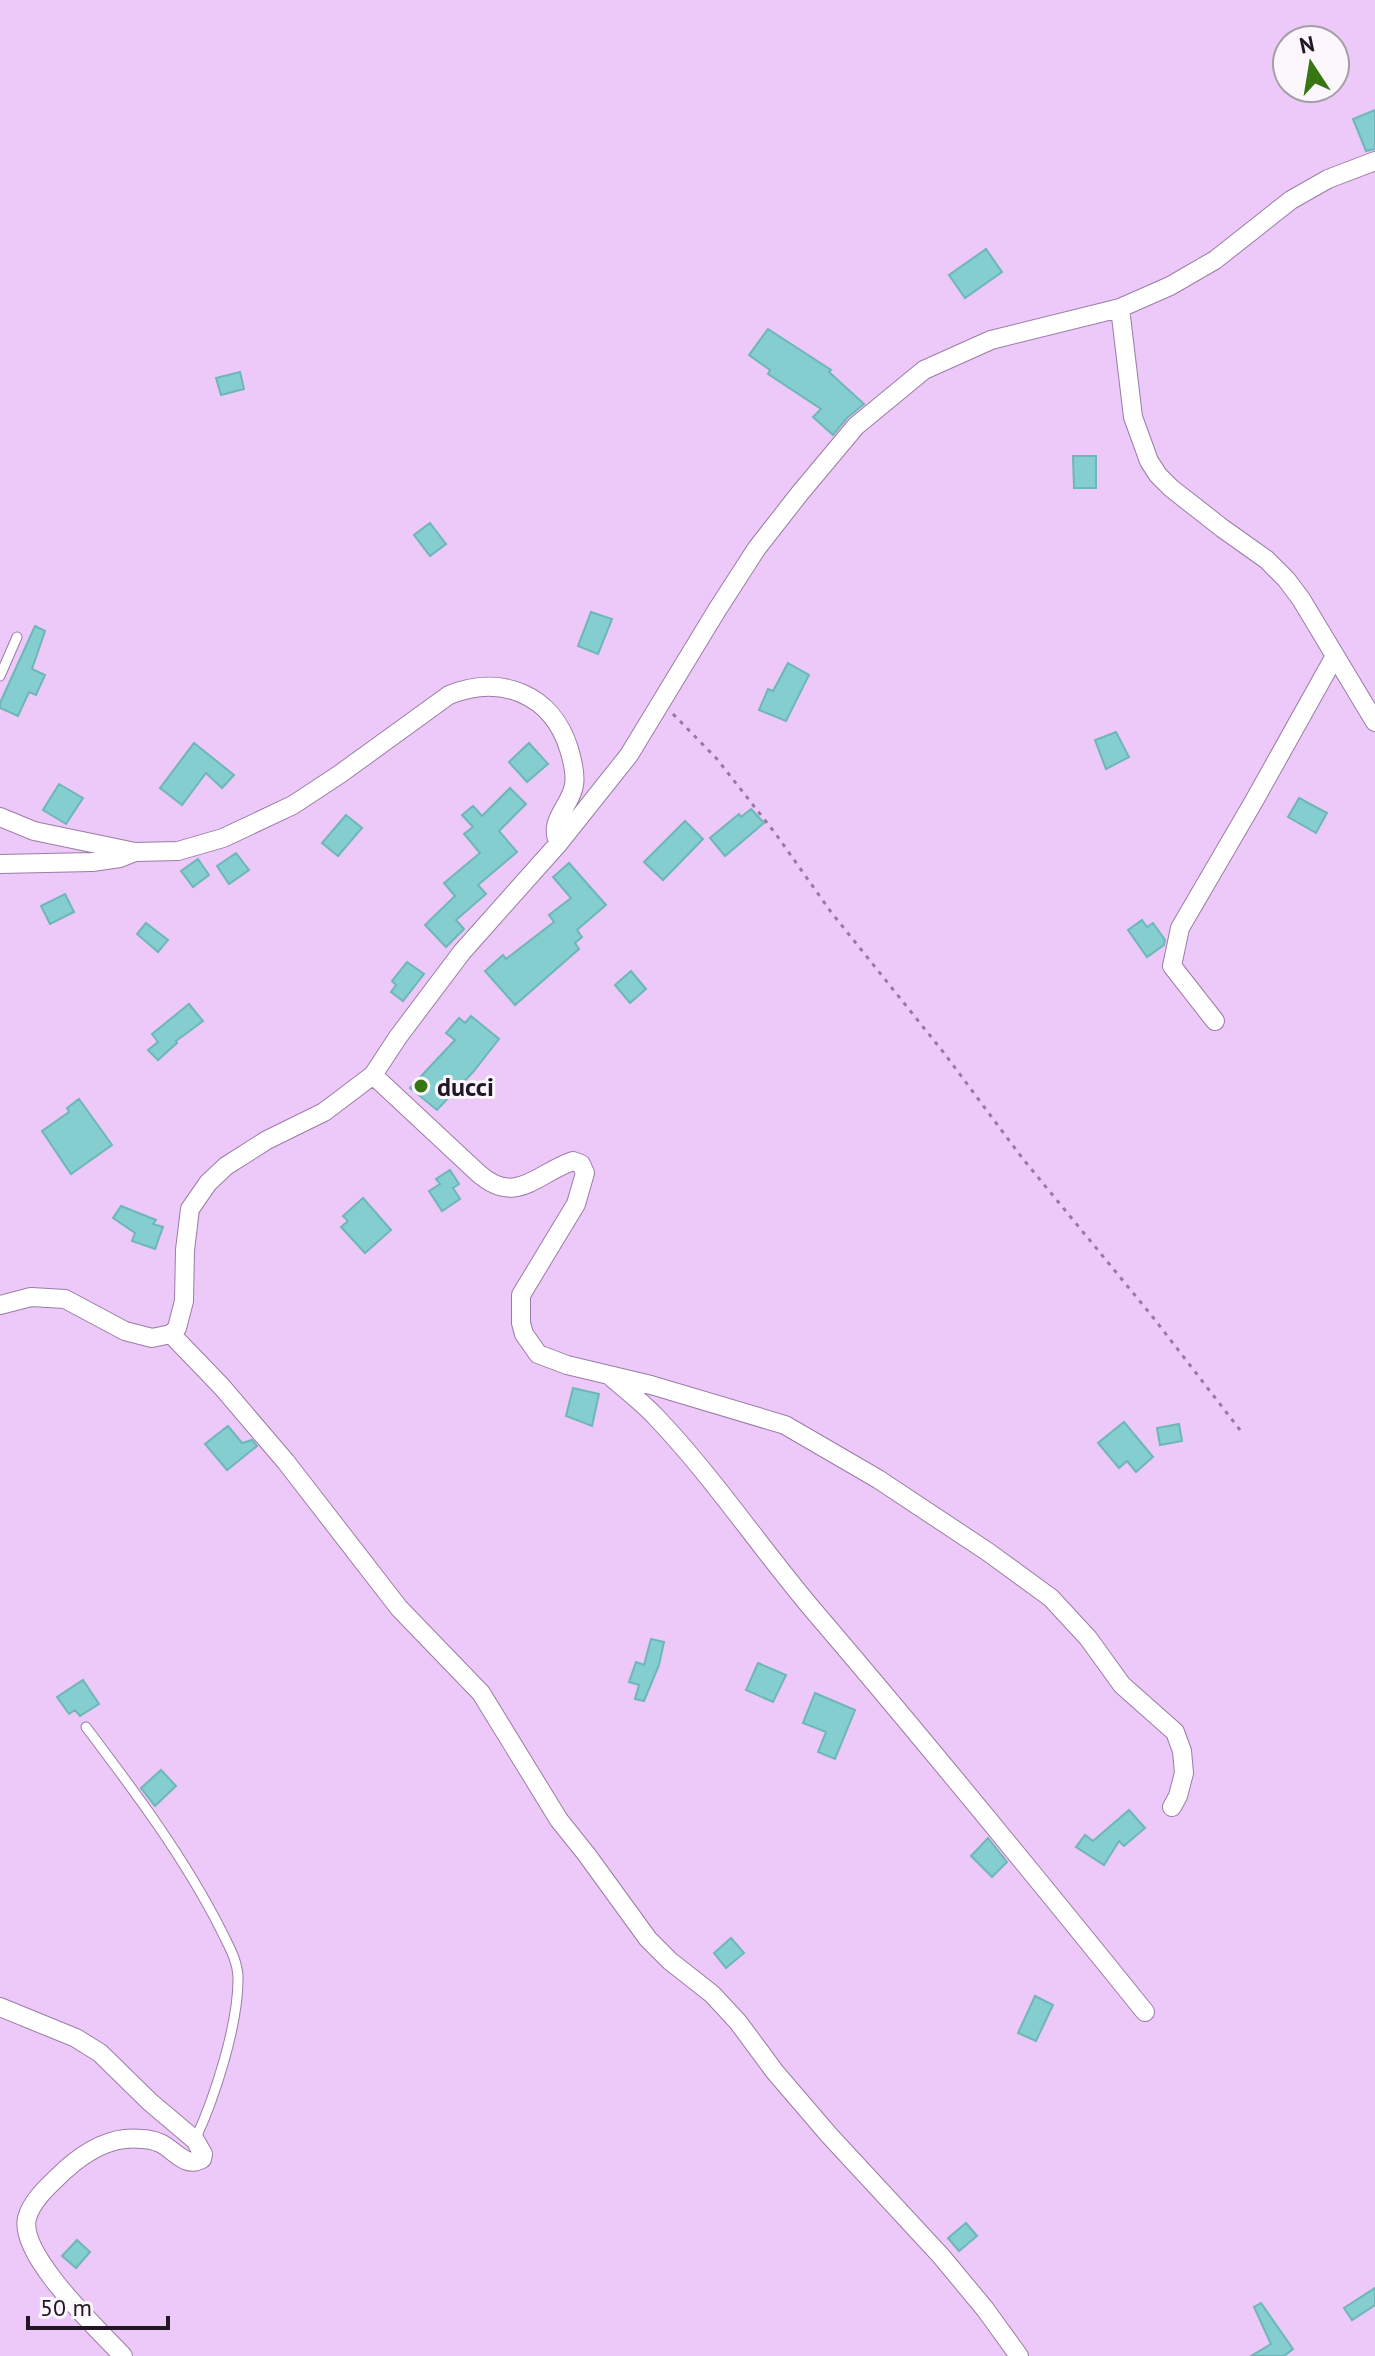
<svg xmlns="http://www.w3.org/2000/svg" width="1375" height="2356" font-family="'PT Sans',sans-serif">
  <rect width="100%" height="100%" fill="#ecc9f8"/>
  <!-- building -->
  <path fill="#85cecf" stroke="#6eb6b8" stroke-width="2" d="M1375 110V149L1366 151 1353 119Z
    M986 249 1002 272 965 298 949 275Z
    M768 329 831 370 829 372 864 404 847 418 833 435 813 417 821 409 768 374 770 370 749 355Z
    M240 372 244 389 221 395 216 378Z
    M1073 456H1096V488H1074Z
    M430 523 446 544 430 556 414 535Z
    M591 612 612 619 598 654 578 646Z
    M35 626 45 631 32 669 45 675 36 695 29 692 18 716 0 708V703Z
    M788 663 809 675 786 721 759 710 768 689 773 691Z
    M1116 732 1129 757 1106 769 1095 740Z
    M194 743 234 775 222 788 206 773 182 805 160 788Z
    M529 743 548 764 527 782 509 762Z
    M59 784 83 798 66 824 43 810Z
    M510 788 526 804 499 831 517 852 478 885 486 894 456 920 464 929 446 947 425 925 455 896 444 883 480 853 464 834 473 827 462 815 473 806 482 816Z
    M1299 798 1327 813 1316 833 1288 817Z
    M751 809 764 823 725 856 710 838 739 814 741 817Z
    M346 815 362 828 338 856 322 843Z
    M685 821 703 839 663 880 644 862Z
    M236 853 249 870 229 884 217 866Z
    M198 859 209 875 193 887 181 871Z
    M569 863 606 905 577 930 582 937 575 943 579 949 515 1005 485 971 503 955 506 959 554 922 549 915 571 898 553 877Z
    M65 894 74 912 50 924 41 906Z
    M1142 920 1147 927 1153 923 1165 940 1164 945 1147 957 1128 930Z
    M146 923 168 940 158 952 137 934Z
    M407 962 424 974 403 1001 391 992 396 985 392 981Z
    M631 971 646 989 630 1003 615 985Z
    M189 1004 203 1021 176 1041 177 1043 158 1060 148 1050 158 1042 152 1034Z
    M471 1016 499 1039 473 1072 437 1110 410 1088 455 1040 446 1033 459 1018 465 1023Z
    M79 1099 112 1145 71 1174 42 1131 69 1112 67 1108Z
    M450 1170 459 1184 453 1188 460 1199 442 1211 429 1191 440 1184 436 1179Z
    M363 1198 391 1230 365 1253 341 1227 348 1221 343 1216Z
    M121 1206 156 1220 153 1224 163 1227 155 1249 132 1241 135 1233 113 1218Z
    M573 1388 599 1394 592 1426 566 1416Z
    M1124 1422 1153 1457 1136 1472 1127 1461 1119 1468 1098 1443Z
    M1179 1424 1182 1441 1160 1445 1157 1428Z
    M228 1426 242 1443 252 1440 257 1446 227 1470 205 1444Z
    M651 1639 664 1642 659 1665 644 1701 635 1699 639 1685 629 1682 636 1662 644 1665Z
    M758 1663 786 1675 773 1702 746 1690Z
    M83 1680 99 1704 80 1716 75 1710 69 1714 57 1697Z
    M815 1693 855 1710 835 1759 818 1752 826 1732 803 1723Z
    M161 1770 176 1786 155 1806 141 1788Z
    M1129 1810 1145 1828 1124 1846 1119 1841 1104 1865 1076 1847 1085 1835 1093 1841Z
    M988 1838 1007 1862 992 1877 971 1856Z
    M731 1938 744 1953 726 1968 714 1953Z
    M1035 1996 1053 2005 1036 2041 1018 2033Z
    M966 2223 977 2236 959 2251 948 2238Z
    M77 2240 90 2252 76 2268 62 2256Z
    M1375 2288V2305L1352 2320 1344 2308Z
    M1261 2303 1293 2349 1284 2356H1251L1271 2344 1254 2307Z"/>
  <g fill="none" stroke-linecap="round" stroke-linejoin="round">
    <defs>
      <path id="lane" d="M0 676 17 637
        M86 1727C135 1792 184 1857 221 1930 228 1945 237 1959 238 1976 239 2023 215 2097 195 2140"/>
      <path id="street" d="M1120 308 1133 417 1149 461 1158 475 1171 488 1222 528 1267 560 1286 579 1301 599 1375 722
        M0 817 34 831 135 852
        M0 864 92 862 120 858 135 852 178 851 223 838 293 805 340 774 449 695C501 674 552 694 569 749 572 759 576 774 574 785 571 806 547 821 559 843
        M1215 1021 1172 966 1180 928 1254 801 1335 656
        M373 1075 478 1173C516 1207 537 1173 573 1161L581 1164 585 1173 576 1204 521 1295V1323L524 1334 538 1354 567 1365 651 1385 785 1425 878 1479 988 1552 1051 1598 1088 1638 1122 1685 1175 1732 1182 1751 1184 1773 1178 1796 1172 1807
        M0 1305 31 1297 65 1299 125 1331 152 1338 171 1334 177 1328 184 1301 185 1250 190 1209 208 1183 226 1166 267 1140 324 1112 373 1075 398 1037 462 952 559 843 629 755 717 610 757 548 800 493 856 426 924 370 991 340 1120 308 1170 286 1215 260 1291 200 1328 179 1375 161
        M171 1334 222 1387 286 1462 399 1608 481 1693 559 1820 587 1855 648 1939 670 1961 712 1994 738 2022 775 2072 829 2135 941 2256 985 2309 1019 2356
        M611 1377C626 1390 642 1402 656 1417 713 1477 759 1546 813 1610 926 1742 1036 1877 1145 2012
        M0 2007 76 2038 100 2053 150 2102 195 2140 203 2154 202 2159C185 2169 174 2149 160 2143 155 2141 147 2139 142 2139 112 2135 86 2151 65 2170 52 2183 32 2199 27 2218 18 2255 99 2330 123 2356"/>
    </defs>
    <!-- lane casing -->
    <use href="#lane" stroke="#9b7ca6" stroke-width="11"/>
    <!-- street casing -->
    <use href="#street" stroke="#9b7ca6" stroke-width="20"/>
    <!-- path -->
    <path stroke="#957c9e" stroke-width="3" stroke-dasharray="4 6" stroke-linecap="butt" d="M673 714 717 759 775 833 831 912 944 1053 1023 1159 1152 1316 1240 1430"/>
    <!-- lane -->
    <use href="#lane" stroke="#fff" stroke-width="9"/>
    <!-- street -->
    <use href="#street" stroke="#fff" stroke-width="18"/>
  </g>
  <!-- markers -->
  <circle fill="#377713" stroke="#fbf7fc" stroke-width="3" cx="421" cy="1086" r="8"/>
  <g text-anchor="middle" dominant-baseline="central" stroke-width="6" stroke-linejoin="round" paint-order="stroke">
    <!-- poi labels -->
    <g font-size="26" font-weight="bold" fill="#231727" stroke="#fbf7fc" text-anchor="start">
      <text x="437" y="1086">ducci</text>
    </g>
  </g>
  <!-- north arrow -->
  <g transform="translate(1311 64) rotate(348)"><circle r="38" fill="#fbf7fc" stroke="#a59da7" stroke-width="2"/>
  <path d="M0-6L14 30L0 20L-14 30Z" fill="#377713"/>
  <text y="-12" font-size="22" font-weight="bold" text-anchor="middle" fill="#231727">N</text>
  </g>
  <!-- scale -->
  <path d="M28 2316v12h140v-12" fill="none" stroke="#231727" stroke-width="4"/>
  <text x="40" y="2316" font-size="24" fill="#231727" stroke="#fbf7fc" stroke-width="6" paint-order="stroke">50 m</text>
</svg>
